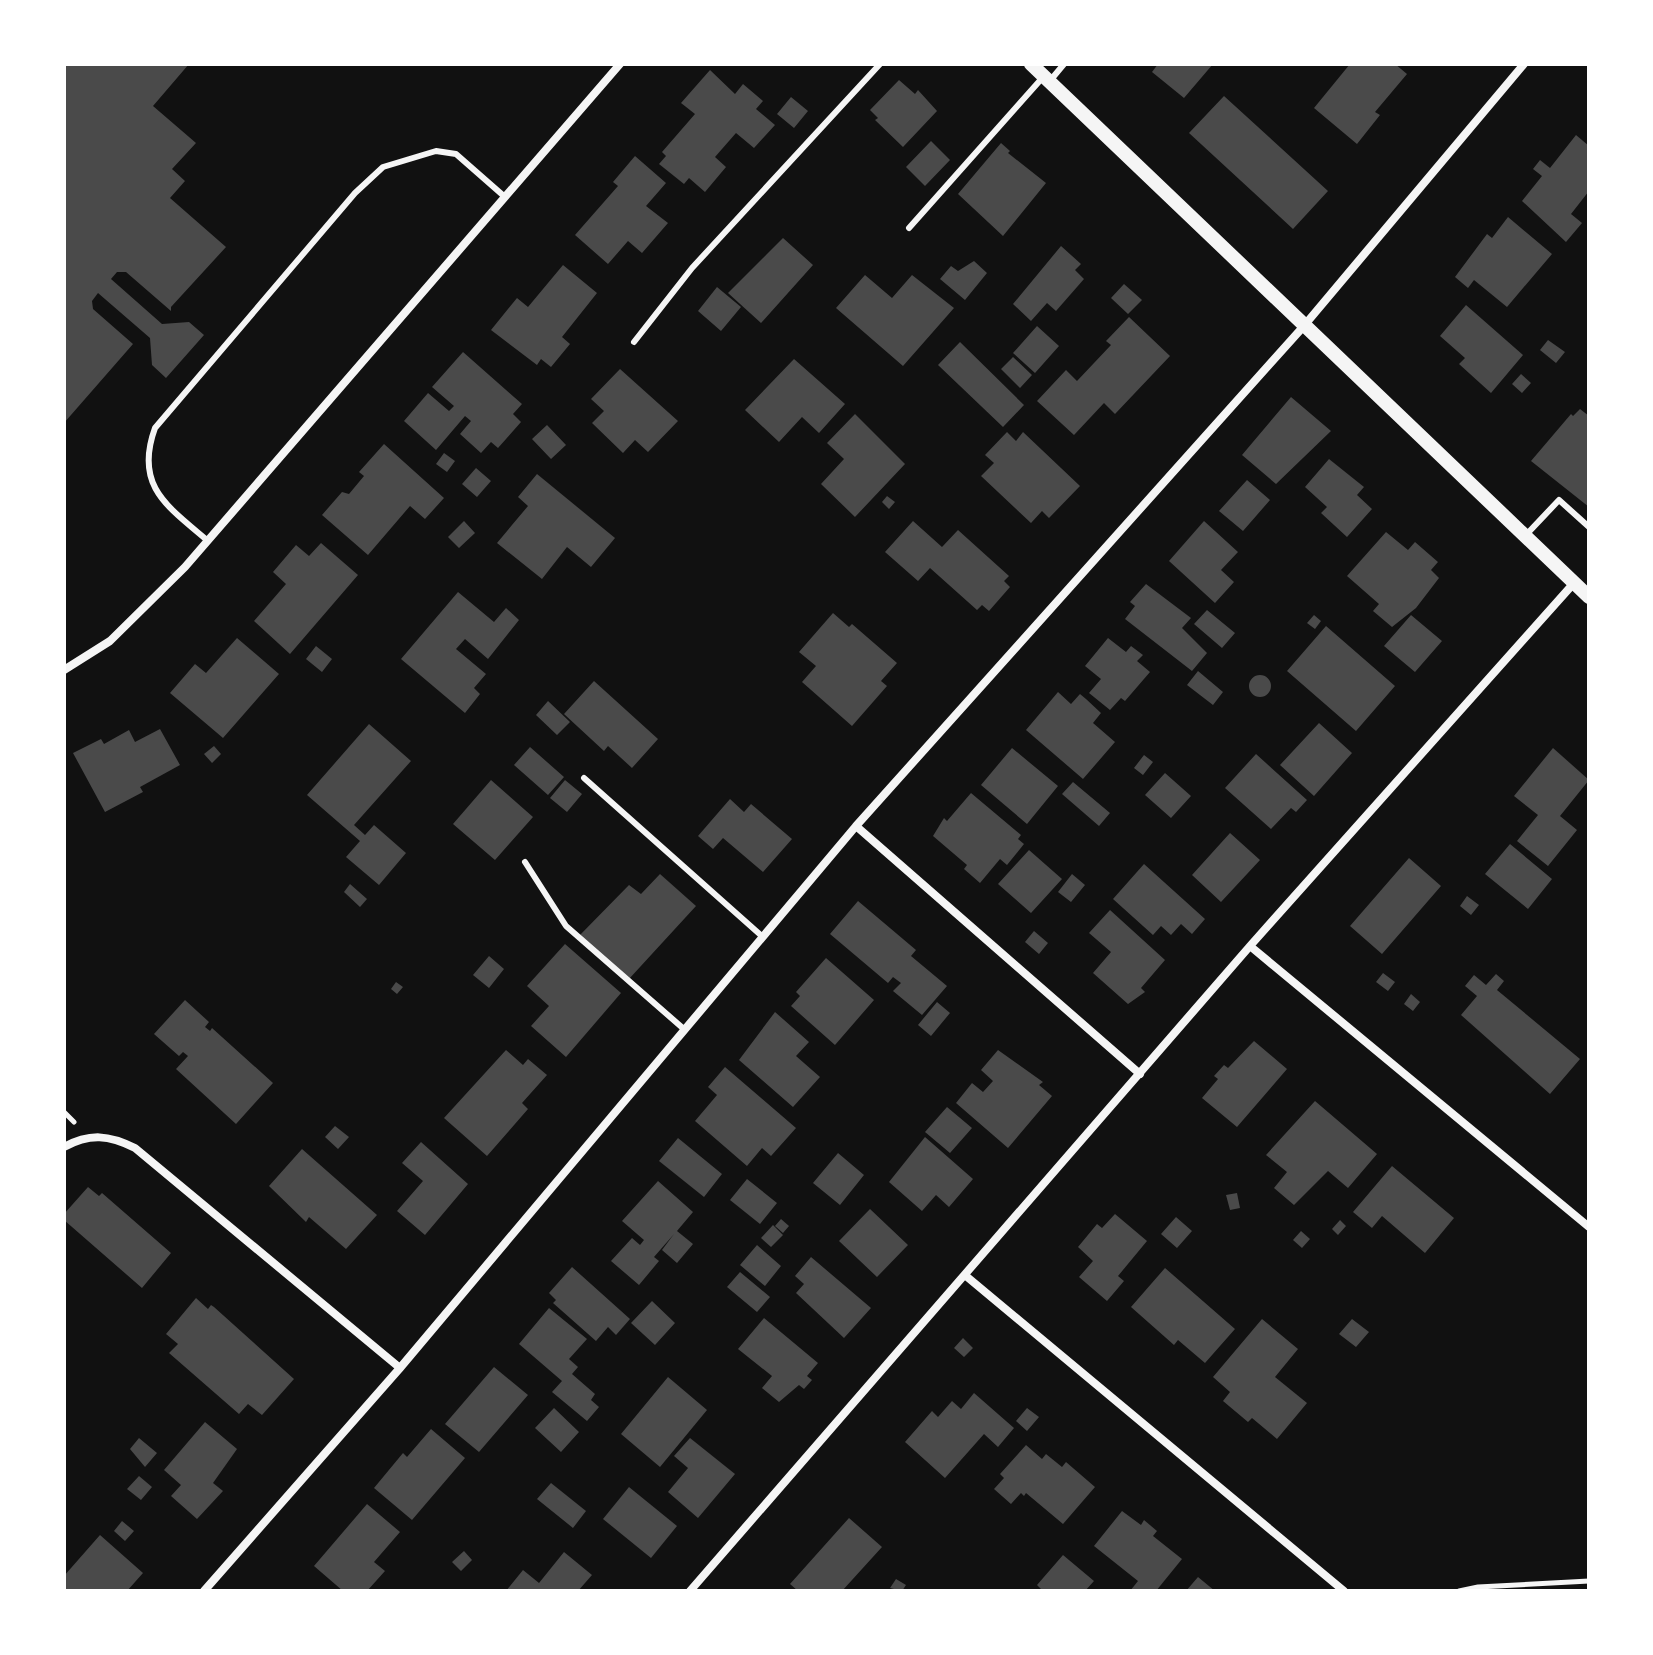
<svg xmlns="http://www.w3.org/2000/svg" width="1653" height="1655" font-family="'Exo 2',sans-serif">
  <rect width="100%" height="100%" fill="#111"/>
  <!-- building -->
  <path fill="#4a4a4a" d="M64 64H189L153 106 196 143 172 169 185 181 170 198 226 247 171 307V311L126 272H117L111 279 162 324 189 322 204 335 166 378 152 365 150 338 98 293 92 301 93 309 133 344 64 423Z
    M1158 64H1213L1184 98 1152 72Z
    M1350 64H1395L1407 74 1375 112 1380 115 1357 144 1314 108Z
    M710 70 735 94 743 84 763 101 756 109 775 125 754 148 736 133 715 157 726 167 705 192 689 178 684 184 659 164 666 156 662 152 695 114 681 103Z
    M899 80 915 94 918 90 937 111 903 147 875 120 878 118 870 110Z
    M1224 96 1328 191 1293 229 1189 133Z
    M791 97 808 111 794 128 777 114Z
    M1576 135 1589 146V191L1571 214 1582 223 1566 242 1522 201 1542 176 1533 169 1540 160 1550 168Z
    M931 141 950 160 925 186 906 167Z
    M1001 143 1010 151 1008 153 1046 183 1003 236 958 194Z
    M635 156 666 183 646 206 668 223 642 253 628 241 608 264 575 235 618 186 613 182Z
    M1508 217 1552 254 1507 307 1474 280 1468 288 1455 277 1487 234 1492 238Z
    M783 238 813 265 761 323 728 293Z
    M1061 246 1081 264 1075 270 1084 279 1056 311 1047 303 1031 321 1013 304Z
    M974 261 987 273 965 300 940 279 951 266 958 271Z
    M563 265 597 293 562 337 570 344 551 367 541 359 537 365 491 330 517 298 528 307Z
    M865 275 892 298 912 275 954 308 903 366 836 308Z
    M1124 284 1142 300 1128 314 1111 298Z
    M717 287 741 307 721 331 698 311Z
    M1466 305 1523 355 1491 393 1459 364 1465 358 1440 336Z
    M1129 317 1170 356 1115 414 1104 403 1074 435 1037 401 1066 370 1077 381 1111 345 1106 341Z
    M1037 326 1059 346 1035 373 1013 353Z
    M1548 340 1565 352 1556 363 1540 350Z
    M960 342 1024 405 1003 427 938 365Z
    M463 352 522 404 513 414 521 422 498 448 491 442 481 453 460 434 471 421 465 416 436 450 404 421 428 393 449 411 454 406 432 387Z
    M1013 357 1032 375 1020 388 1001 369Z
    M794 359 845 404 819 433 802 417 779 442 745 410Z
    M620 369 678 421 648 452 635 440 623 453 592 423 604 411 591 399Z
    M1521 374 1531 383 1522 393 1512 384Z
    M1291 397 1331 431 1276 484 1242 455Z
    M1580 409 1589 416V507L1531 461 1571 414 1573 416Z
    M855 414 905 464 855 517 821 484 844 459 827 443Z
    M547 425 566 445 551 459 532 439Z
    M1007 432 1016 441 1023 432 1080 486 1049 518 1042 511 1031 523 981 476 994 463 985 455Z
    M384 444 444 498 425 519 410 506 368 555 322 515 342 492 349 494 364 476 359 472Z
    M444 453 455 461 447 472 436 464Z
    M1329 459 1364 487 1357 495 1372 509 1347 537 1321 513 1327 507 1305 487Z
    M476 468 491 481 477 497 462 484Z
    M537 474 615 538 591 567 567 547 542 579 497 543 528 506 518 497Z
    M1247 480 1270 500 1243 531 1219 511Z
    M887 496 895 502 889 509 882 502Z
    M464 521 475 533 459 548 448 537Z
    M913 521 942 547 958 530 1009 576 1004 581 1010 587 989 611 982 605 977 610 930 568 918 581 885 552Z
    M1204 521 1238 552 1221 570 1234 582 1215 603 1169 561Z
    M1386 532 1408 550 1415 542 1438 562 1431 570 1439 578 1416 608 1392 627 1373 611 1379 604 1347 576Z
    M321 543 358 575 290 654 254 621 286 584 273 572 296 545 309 556Z
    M1146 584 1191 618 1182 628 1207 653 1192 671 1125 619 1135 606 1130 602Z
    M458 592 494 622 506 608 519 620 488 659 465 639 456 649 486 674 474 688 480 694 465 713 401 659Z
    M1207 610 1235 633 1222 648 1194 624Z
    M833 613 849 627 852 624 897 663 881 681 887 686 852 726 802 682 816 666 799 652Z
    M1314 615 1321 621 1315 629 1307 623Z
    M1411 615 1442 641 1415 672 1384 646Z
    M1326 626 1395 686 1356 731 1287 671Z
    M237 638 279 674 223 738 170 693 195 664 206 673Z
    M1108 638 1126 652 1131 646 1143 655 1137 661 1150 672 1125 701 1121 698 1110 710 1089 693 1101 679 1085 666Z
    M316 646 332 659 322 672 306 659Z
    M1198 671 1223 692 1213 705 1187 685Z
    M1249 686a11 11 0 1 1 22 0a11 11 0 1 1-22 0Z
    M594 681 658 739 632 768 608 746 604 751 564 714Z
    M1058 692 1071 704 1080 694 1086 699 1101 713 1093 723 1115 742 1083 779 1026 730Z
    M548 701 570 722 557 735 536 715Z
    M1319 723 1352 753 1314 796 1280 765Z
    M369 724 411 761 354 825 365 835 374 825 406 853 379 885 346 857 360 841 307 795Z
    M160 729 180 765 140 787 143 792 105 812 73 753 101 739 104 744 129 730 135 742Z
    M214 746 221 754 212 763 204 754Z
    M530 747 564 777 548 795 514 765Z
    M1012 748 1058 786 1027 824 981 785Z
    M1553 748 1589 780 1560 816 1577 830 1548 866 1517 841 1538 815 1514 796Z
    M1256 754 1307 800 1296 812 1291 808 1271 829 1225 788Z
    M1144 755 1153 762 1143 775 1134 768Z
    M1165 773 1191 796 1171 818 1145 795Z
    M491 780 533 817 495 860 453 824Z
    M565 780 582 794 567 812 550 798Z
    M1073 782 1110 813 1099 826 1062 794Z
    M971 793 1021 835 1018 839 1024 844 1007 865 1000 859 980 883 964 869 967 865 933 836 944 818 947 821Z
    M730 799 744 812 751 804 792 839 763 872 723 838 713 849 698 836Z
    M1230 833 1260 860 1221 902 1192 875Z
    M1510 844 1552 879 1528 909 1485 874Z
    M1029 850 1062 879 1031 913 998 884Z
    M1409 858 1441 886 1382 954 1350 926Z
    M1144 864 1205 919 1192 934 1181 924 1171 935 1161 926 1153 935 1113 899Z
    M660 874 696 906 629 979 579 936 629 885 641 894Z
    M1072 874 1085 885 1071 902 1058 892Z
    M350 884 367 899 360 907 344 892Z
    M1467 896 1479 905 1471 915 1460 906Z
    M858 901 916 950 911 956 947 986 922 1015 893 991 901 983 893 977 888 983 830 934Z
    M1110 910 1165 960 1141 988 1145 992 1128 1004 1093 973 1111 952 1089 933Z
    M1034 931 1048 943 1039 954 1025 942Z
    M565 944 621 993 566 1057 531 1026 549 1006 527 986Z
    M489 956 504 969 489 988 473 975Z
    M826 958 874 1000 835 1045 791 1006 800 996 796 992Z
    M1383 973 1395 982 1388 991 1376 982Z
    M1496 974 1504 981 1497 990 1580 1059 1550 1094 1461 1015 1477 996 1465 986 1474 975 1486 985Z
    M396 982 403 987 397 994 391 989Z
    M1411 994 1420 1002 1413 1011 1404 1004Z
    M185 1000 209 1022 205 1027 210 1031 212 1028 273 1083 236 1124 176 1069 188 1056 183 1052 179 1056 154 1034Z
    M937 1002 950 1013 931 1036 918 1025Z
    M775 1012 809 1042 796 1056 820 1077 793 1107 739 1060Z
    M1254 1041 1287 1069 1237 1127 1202 1098 1218 1079 1214 1076 1224 1065 1228 1068Z
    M506 1050 523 1065 528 1059 547 1075 522 1103 528 1109 487 1156 444 1118Z
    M998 1050 1043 1082 1039 1085 1052 1096 1008 1148 956 1103 972 1083 983 1092 993 1081 981 1070Z
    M725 1067 796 1128 771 1156 762 1148 747 1166 695 1121 717 1095 708 1087Z
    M1315 1101 1377 1154 1348 1188 1328 1171 1294 1205 1274 1188 1287 1172 1266 1155Z
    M947 1107 972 1128 950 1153 925 1132Z
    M335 1126 349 1137 338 1149 325 1137Z
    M925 1137 973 1179 949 1207 936 1195 922 1211 889 1182Z
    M678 1138 722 1174 704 1197 659 1161Z
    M421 1142 468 1184 425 1235 397 1211 423 1181 402 1163Z
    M302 1149 377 1215 346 1249 309 1217 306 1222 269 1186Z
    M838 1153 864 1175 840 1205 813 1183Z
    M1392 1166 1454 1218 1425 1253 1382 1216 1372 1228 1353 1212Z
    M747 1179 777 1203 760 1224 730 1200Z
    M658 1181 693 1212 677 1231 693 1244 677 1263 662 1250 674 1234 654 1257 659 1261 639 1285 611 1261 632 1238 640 1245 644 1240 622 1221Z
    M88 1187 99 1196 102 1193 171 1253 142 1288 64 1220V1214Z
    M1237 1193 1240 1208 1230 1210 1226 1195Z
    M870 1209 908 1245 877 1277 839 1241Z
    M1115 1214 1147 1241 1118 1276 1124 1281 1107 1301 1079 1277 1093 1261 1078 1247 1097 1224 1102 1228Z
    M1176 1217 1192 1231 1177 1248 1161 1234Z
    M781 1219 789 1226 783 1233 775 1226Z
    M1340 1220 1346 1226 1338 1235 1332 1229Z
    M773 1225 783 1235 771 1247 761 1238Z
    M1301 1231 1310 1239 1302 1248 1293 1240Z
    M757 1245 781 1266 765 1286 740 1265Z
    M811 1257 871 1308 844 1338 796 1293 804 1284 795 1276Z
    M572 1267 630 1319 616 1335 608 1327 596 1341 553 1303 556 1300 549 1293Z
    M1165 1268 1235 1329 1205 1363 1178 1340 1174 1345 1131 1307Z
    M740 1272 770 1297 757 1312 727 1287Z
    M196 1298 208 1309 211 1305 214 1307 294 1379 262 1415 248 1404 239 1414 169 1353 178 1344 166 1334Z
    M652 1301 675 1323 655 1345 631 1323Z
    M549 1308 587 1339 569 1359 578 1367 572 1374 595 1394 591 1400 599 1407 587 1421 552 1392 562 1381 519 1344Z
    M764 1318 818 1363 807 1376 812 1380 804 1389 799 1385 779 1402 762 1388 772 1376 738 1349Z
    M1262 1319 1298 1349 1275 1377 1307 1403 1277 1439 1252 1418 1248 1422 1223 1401 1230 1392 1213 1377Z
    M1352 1319 1369 1332 1356 1347 1339 1334Z
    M963 1338 973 1348 964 1357 954 1348Z
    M494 1367 528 1395 479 1452 445 1424Z
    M668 1377 707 1410 660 1467 621 1434Z
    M974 1393 1014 1428 998 1447 984 1434 945 1478 905 1442 932 1411 938 1417 952 1401 961 1409Z
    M554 1408 579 1432 561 1452 535 1428Z
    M1027 1408 1039 1417 1027 1431 1016 1421Z
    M205 1422 237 1449 213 1483 223 1491 197 1519 171 1496 181 1485 164 1470Z
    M431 1429 465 1458 412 1520 374 1488 403 1453 407 1457Z
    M139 1438 157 1453 145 1467 130 1449Z
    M690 1438 735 1474 698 1518 668 1492 688 1468 674 1456Z
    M1026 1445 1042 1459 1046 1454 1062 1467 1066 1462 1095 1487 1063 1524 1026 1493 1024 1496 1021 1493 1011 1504 994 1489 1004 1478 1000 1474Z
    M139 1476 152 1487 141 1500 127 1489Z
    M551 1483 586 1511 573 1528 537 1499Z
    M629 1487 677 1526 651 1558 603 1519Z
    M367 1504 400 1532 374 1562 385 1571 367 1591H343L314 1566Z
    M1122 1511 1141 1525 1144 1520 1157 1531 1153 1536 1182 1559 1156 1591H1130L1138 1581 1094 1546Z
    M849 1518 882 1547 842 1591H798L790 1584Z
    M122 1521 134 1531 125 1541 114 1531Z
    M100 1535 143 1573 127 1591H64V1576Z
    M464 1551 472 1560 461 1571 452 1562Z
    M564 1552 592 1575 578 1591H506L523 1570 539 1583Z
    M1063 1555 1094 1581 1085 1591H1043L1037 1585Z
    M1198 1577 1215 1591H1186Z
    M896 1579 906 1585 902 1591 890 1588Z"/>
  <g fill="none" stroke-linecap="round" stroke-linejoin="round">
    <!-- path -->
    <path stroke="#f5f5f5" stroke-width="5" d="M64 1112 74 1122
      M1459 1591 1478 1587 1589 1581"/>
    <!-- service -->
    <path stroke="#f5f5f5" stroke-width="6" d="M1049 82 1064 64
      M909 228 1044 76
      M634 342 692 268 880 64
      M1525 536 1559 500 1589 527
      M208 541C167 506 134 486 155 428L355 193 383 167 436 151 456 154 505 197
      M584 778 763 937
      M525 862 566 926 685 1030"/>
    <!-- minor -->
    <path stroke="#f5f5f5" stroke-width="8" d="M64 670 110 641 185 567 620 64
      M856 826 1140 1074
      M1250 946 1589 1227
      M64 1147C90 1133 109 1135 135 1148L400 1368
      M966 1276 1344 1591
      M204 1591 400 1368 856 826 1303 327 1524 64
      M690 1591 1250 946 1574 583"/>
    <!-- tertiary -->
    <path stroke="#f5f5f5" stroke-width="14" d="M1031 64 1589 597"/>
  </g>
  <!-- border -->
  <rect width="1653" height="1655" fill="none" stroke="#ffffff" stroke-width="132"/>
</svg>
